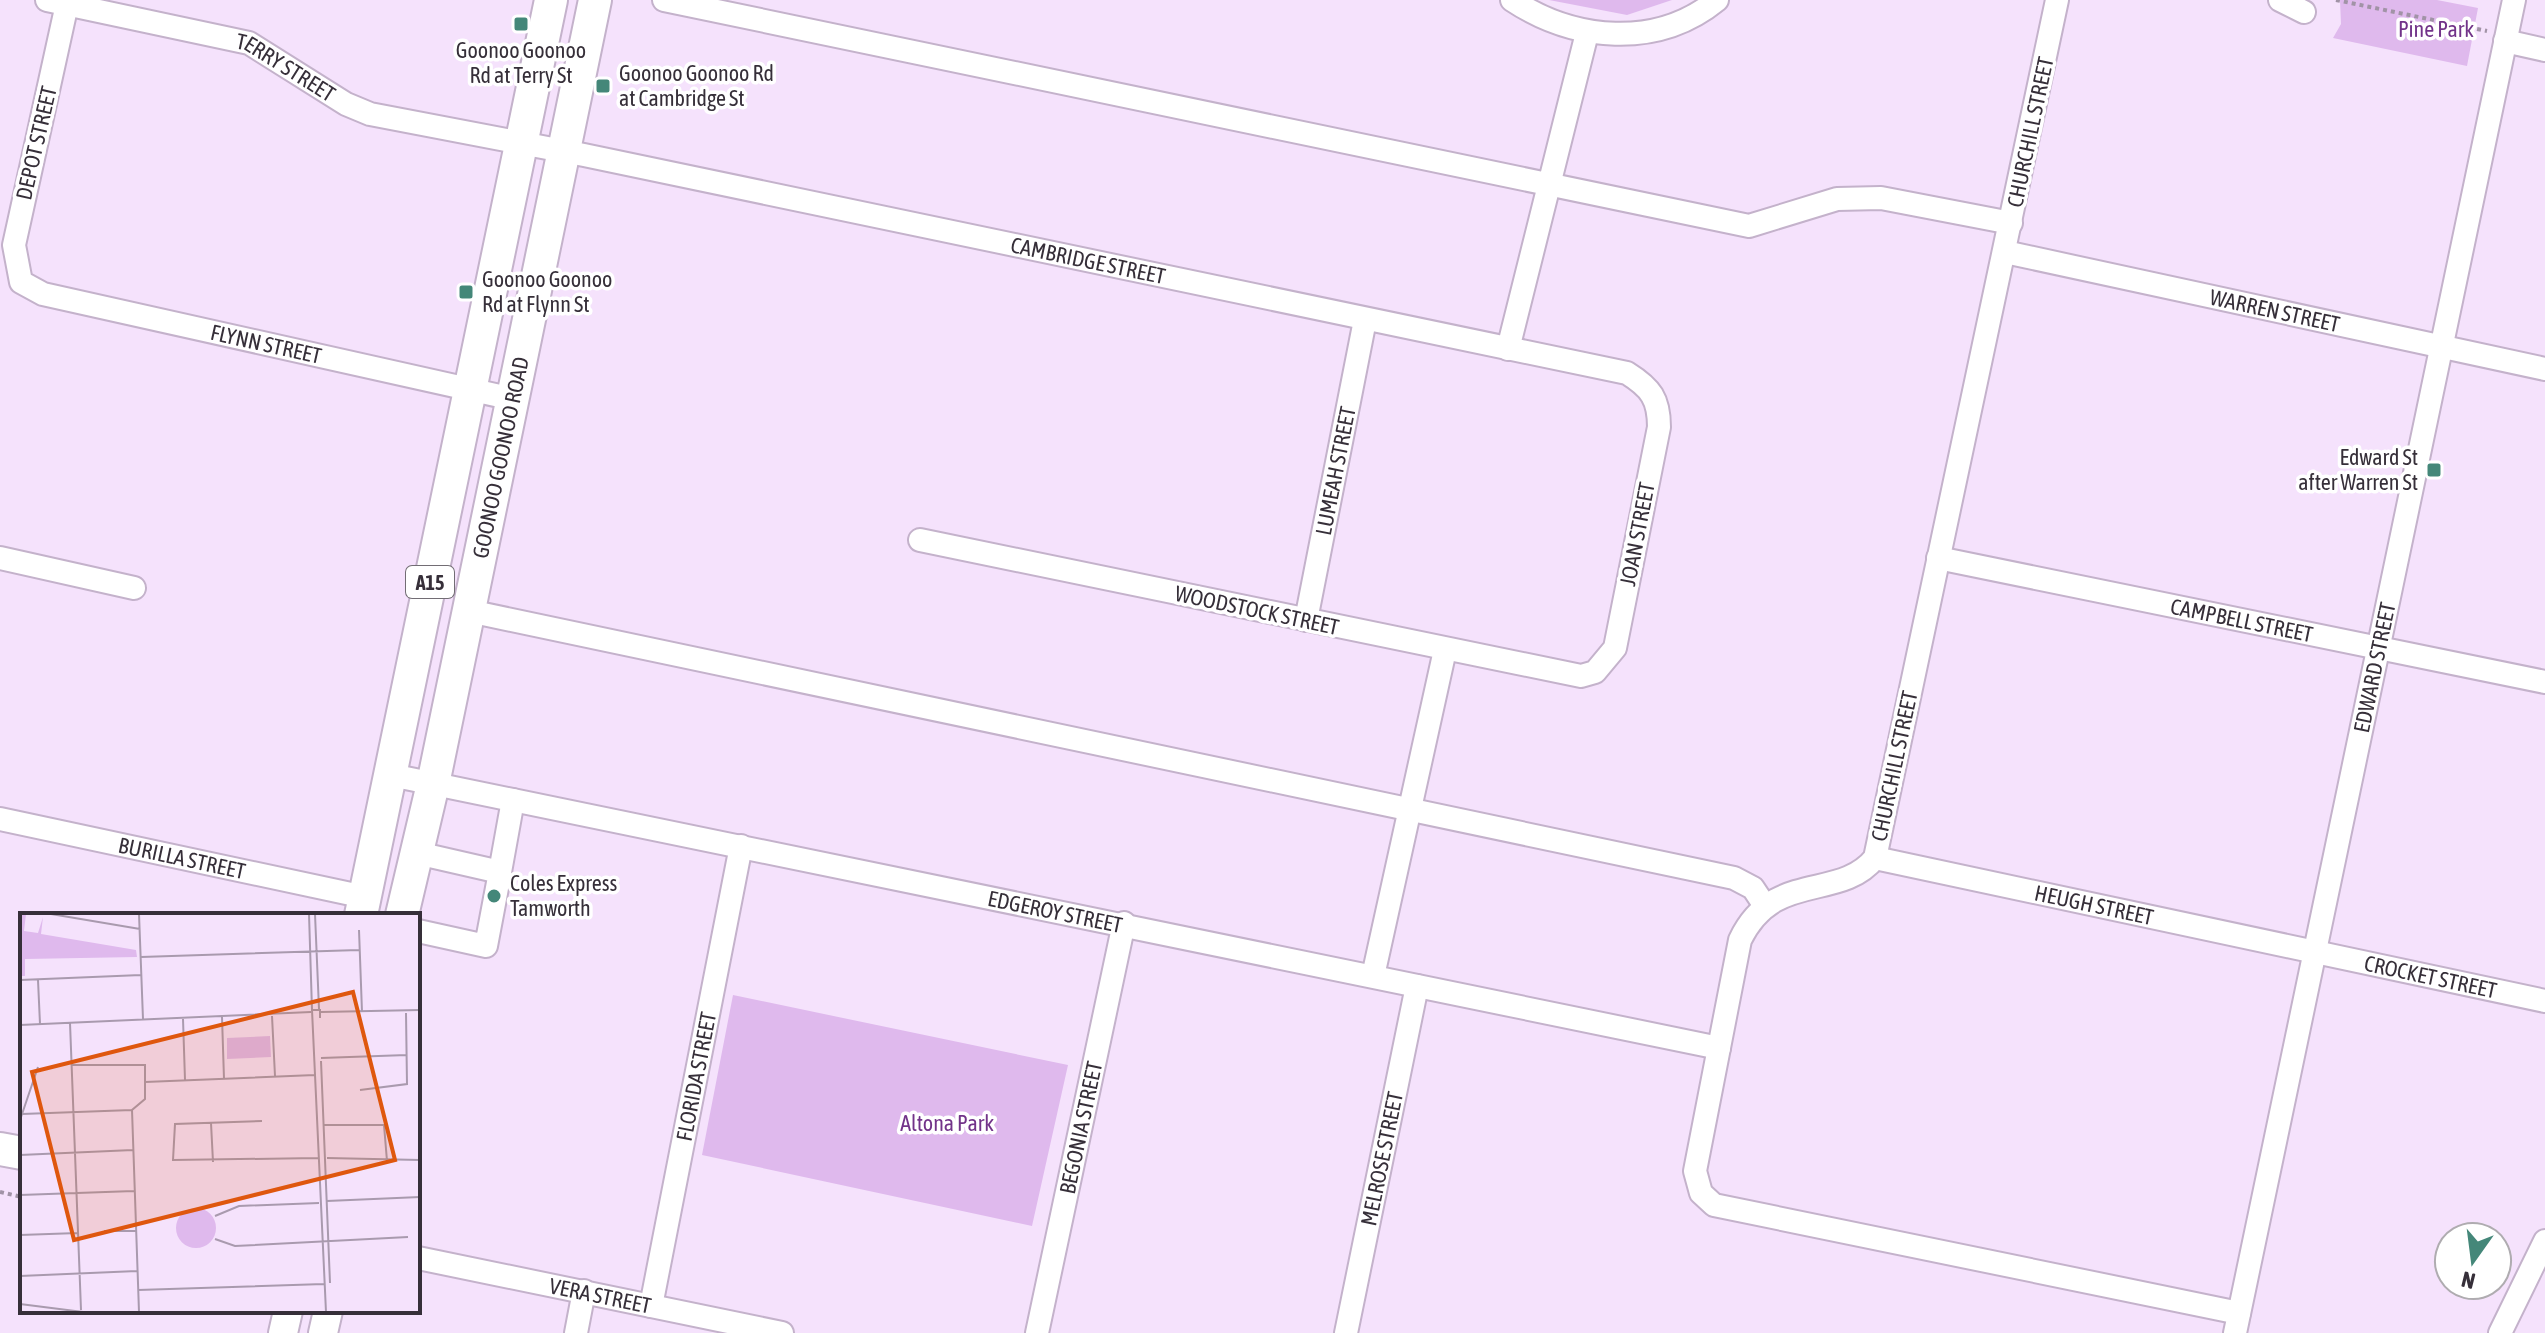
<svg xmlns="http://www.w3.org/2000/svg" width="2545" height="1333" font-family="'Asap Condensed',sans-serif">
  <rect width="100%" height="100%" fill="#f5e2fc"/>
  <!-- green -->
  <path fill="#dfb9ed" d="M1549 0H1672L1627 15Z
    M2340 0H2437L2478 8 2467 66 2333 38 2341 24Z
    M733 995 1068 1065 1032 1226 702 1155Z"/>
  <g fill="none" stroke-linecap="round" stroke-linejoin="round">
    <defs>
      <g id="minor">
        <path id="s1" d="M47 0 249 43 346 104 370 114 584 155 1627 373C1651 388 1659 399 1659 427L1615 648 1595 672 1581 676 920 540"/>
        <path d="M664 0 1749 226 1837 199 1881 198 2011 223"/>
        <path d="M1512 0C1574 41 1657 49 1717 0"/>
        <path d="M2057 0 1875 858C1839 902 1774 869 1740 940L1695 1171 1701 1193 1714 1205 2239 1313"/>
        <path d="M2280 0 2304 12"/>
        <path id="s2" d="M67 4 14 245 21 282 43 294 513 399"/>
        <path d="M2505 41 2545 50"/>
        <path id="s3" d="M2005 252 2545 369"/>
        <path d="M1508 349 1587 33"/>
        <path d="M0 558 134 588"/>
        <path id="s4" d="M1938 558 2545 682"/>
        <path d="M469 611 1734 878 1753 888 1765 906"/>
        <path id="s5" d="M1306 620 1365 320"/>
        <path id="s6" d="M391 775 1719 1048"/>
        <path id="s7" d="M0 819 365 897"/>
        <path d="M417 853 500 872 513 800"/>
        <path id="s8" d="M1875 858 2545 1001"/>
        <path d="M418 931 486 946 500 872"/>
        <path d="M1373 976 1445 650"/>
        <path id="s9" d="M418 1258 782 1333"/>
        <path id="s10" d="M651 1306 741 846"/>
        <path d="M576 1333 584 1291"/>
        <path id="s11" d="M1037 1333 1124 923"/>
        <path id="s12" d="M1346 1333 1417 986"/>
        <path id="s13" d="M2235 1333 2514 0"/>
        <path d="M2500 1333 2545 1241"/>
      </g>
      <path id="major" d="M283 1333 288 1311
        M323 1333 328 1311"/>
      <g id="highway">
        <path d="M361 915 551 0"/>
        <path id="s14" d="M402 915 433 784 595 0"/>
        <path d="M0 1149 22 1153"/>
      </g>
    </defs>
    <!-- minor casing -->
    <use href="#minor" stroke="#c4b2cb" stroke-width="26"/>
    <!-- major casing -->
    <use href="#major" stroke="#c4b2cb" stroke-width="32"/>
    <!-- highway casing -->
    <use href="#highway" stroke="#c4b2cb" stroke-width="36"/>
    <!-- path -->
    <path stroke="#a193a6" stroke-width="4" stroke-dasharray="4 4" stroke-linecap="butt" d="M2336 0 2487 31
      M0 1192 22 1197"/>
    <!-- minor -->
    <use href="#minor" stroke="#fff" stroke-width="22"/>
    <!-- major -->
    <use href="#major" stroke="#fff" stroke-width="28"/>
    <!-- highway -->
    <use href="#highway" stroke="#fff" stroke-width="32"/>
  </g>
  <!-- markers -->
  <g fill="#448779" stroke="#fff" stroke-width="3">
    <rect x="513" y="16" width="16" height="16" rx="4"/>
    <rect x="595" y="78" width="16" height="16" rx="4"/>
    <rect x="458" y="284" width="16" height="16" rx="4"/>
    <rect x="2426" y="462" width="16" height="16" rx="4"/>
    <circle cx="494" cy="896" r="8"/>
  </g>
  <g text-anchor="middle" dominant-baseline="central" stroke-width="7" stroke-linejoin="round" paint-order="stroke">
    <!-- shield labels -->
    <rect fill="#fff" stroke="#726d74" stroke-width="2" x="406" y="566" width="48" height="32" rx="6"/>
    <g font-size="20" font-weight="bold" fill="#362f39">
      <text x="430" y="582">A15</text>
    </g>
    <!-- park labels -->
    <g font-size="22" fill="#723389" stroke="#fff">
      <text x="2436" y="29">Pine Park</text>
      <text x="947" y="1123">Altona Park</text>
    </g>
    <!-- poi labels -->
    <g font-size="22" fill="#362f39" stroke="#fff" text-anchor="start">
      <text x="521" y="50" text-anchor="middle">Goonoo Goonoo<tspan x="521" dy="25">Rd at Terry St</tspan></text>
      <text x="619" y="73">Goonoo Goonoo Rd<tspan x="619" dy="25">at Cambridge St</tspan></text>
      <text x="482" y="279">Goonoo Goonoo<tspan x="482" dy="25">Rd at Flynn St</tspan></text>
      <text x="2418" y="457" text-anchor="end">Edward St<tspan x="2418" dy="25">after Warren St</tspan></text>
      <text x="510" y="883">Coles Express<tspan x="510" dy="25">Tamworth</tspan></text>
    </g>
    <!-- street labels -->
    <g font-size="22" fill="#362f39" stroke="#fff">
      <text stroke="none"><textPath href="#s1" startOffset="250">TERRY STREET</textPath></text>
      <text transform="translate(2030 132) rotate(-78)">CHURCHILL STREET</text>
      <text transform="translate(36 143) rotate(-77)">DEPOT STREET</text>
      <text stroke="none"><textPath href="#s1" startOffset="1080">CAMBRIDGE STREET</textPath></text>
      <text stroke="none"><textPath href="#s3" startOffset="276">WARREN STREET</textPath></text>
      <text stroke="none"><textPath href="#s2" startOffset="538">FLYNN STREET</textPath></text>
      <text stroke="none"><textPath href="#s14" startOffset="468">GOONOO GOONOO ROAD</textPath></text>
      <text stroke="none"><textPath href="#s5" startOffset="152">LUMEAH STREET</textPath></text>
      <text transform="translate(1637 534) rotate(-79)">JOAN STREET</text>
      <text transform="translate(1257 610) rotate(12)">WOODSTOCK STREET</text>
      <text stroke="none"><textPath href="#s4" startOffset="310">CAMPBELL STREET</textPath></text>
      <text stroke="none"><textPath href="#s13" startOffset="680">EDWARD STREET</textPath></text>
      <text transform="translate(1894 766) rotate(-78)">CHURCHILL STREET</text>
      <text stroke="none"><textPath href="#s7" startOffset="186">BURILLA STREET</textPath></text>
      <text stroke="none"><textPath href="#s8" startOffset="224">HEUGH STREET</textPath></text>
      <text stroke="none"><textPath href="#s6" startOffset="678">EDGEROY STREET</textPath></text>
      <text stroke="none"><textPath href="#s8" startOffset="568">CROCKET STREET</textPath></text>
      <text stroke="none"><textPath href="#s10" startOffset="234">FLORIDA STREET</textPath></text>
      <text stroke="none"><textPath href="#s11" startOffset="210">BEGONIA STREET</textPath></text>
      <text stroke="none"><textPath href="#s12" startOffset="178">MELROSE STREET</textPath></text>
      <text stroke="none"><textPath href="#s9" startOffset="186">VERA STREET</textPath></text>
    </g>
  </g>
  <!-- overview -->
  <g transform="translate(20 913)">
    <rect width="400" height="400" fill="#f5e2fc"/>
    <path d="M0 1H6L4 18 18 20 23 4 21 21 116 37 117 44 5 46V63H0ZM250 123 251 144 207 146V125ZM156 315a20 20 0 1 1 40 0a20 20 0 1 1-40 0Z" fill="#dfb9ed"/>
    <path fill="none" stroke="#a99aae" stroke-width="2" d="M31 1 120 16M119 1 123 106M289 1 292 97M295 1 299 96M339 17 342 99M121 44 339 37M0 67 121 62M18 67 20 111M301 99 400 97M252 103 255 163M202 104 204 166M300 105V97H292L306 399M163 106 165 167M50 110 61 397M0 112 291 99M301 145 387 142M301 148 310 370M51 152H125V186L112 197 119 399M125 169 295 162M340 177 387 171 386 100M2 201 112 197M0 207 18 154M242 208 155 211 153 247 298 245M191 210 193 249M303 212H364L367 248M0 242 113 237M307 245 400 247M0 282 114 278M307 288 400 284M195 303 219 293 299 290M84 318H116M0 322 58 320M195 326 215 333 388 324M0 363 117 358M118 377 304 371M0 391 63 399"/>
    <path fill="#df570e" fill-opacity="0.15" stroke="#df570e" stroke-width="4" d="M333 79 375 247 54 327 12 159Z"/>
    <rect width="400" height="400" fill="none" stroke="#362f39" stroke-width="4"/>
  </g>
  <!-- north arrow -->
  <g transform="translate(2473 1261) rotate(194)"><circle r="38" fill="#ffffff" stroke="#afacb0" stroke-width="2"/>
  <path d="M0-6L14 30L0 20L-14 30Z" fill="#448779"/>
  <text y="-12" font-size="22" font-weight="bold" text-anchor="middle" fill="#362f39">N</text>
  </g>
</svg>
